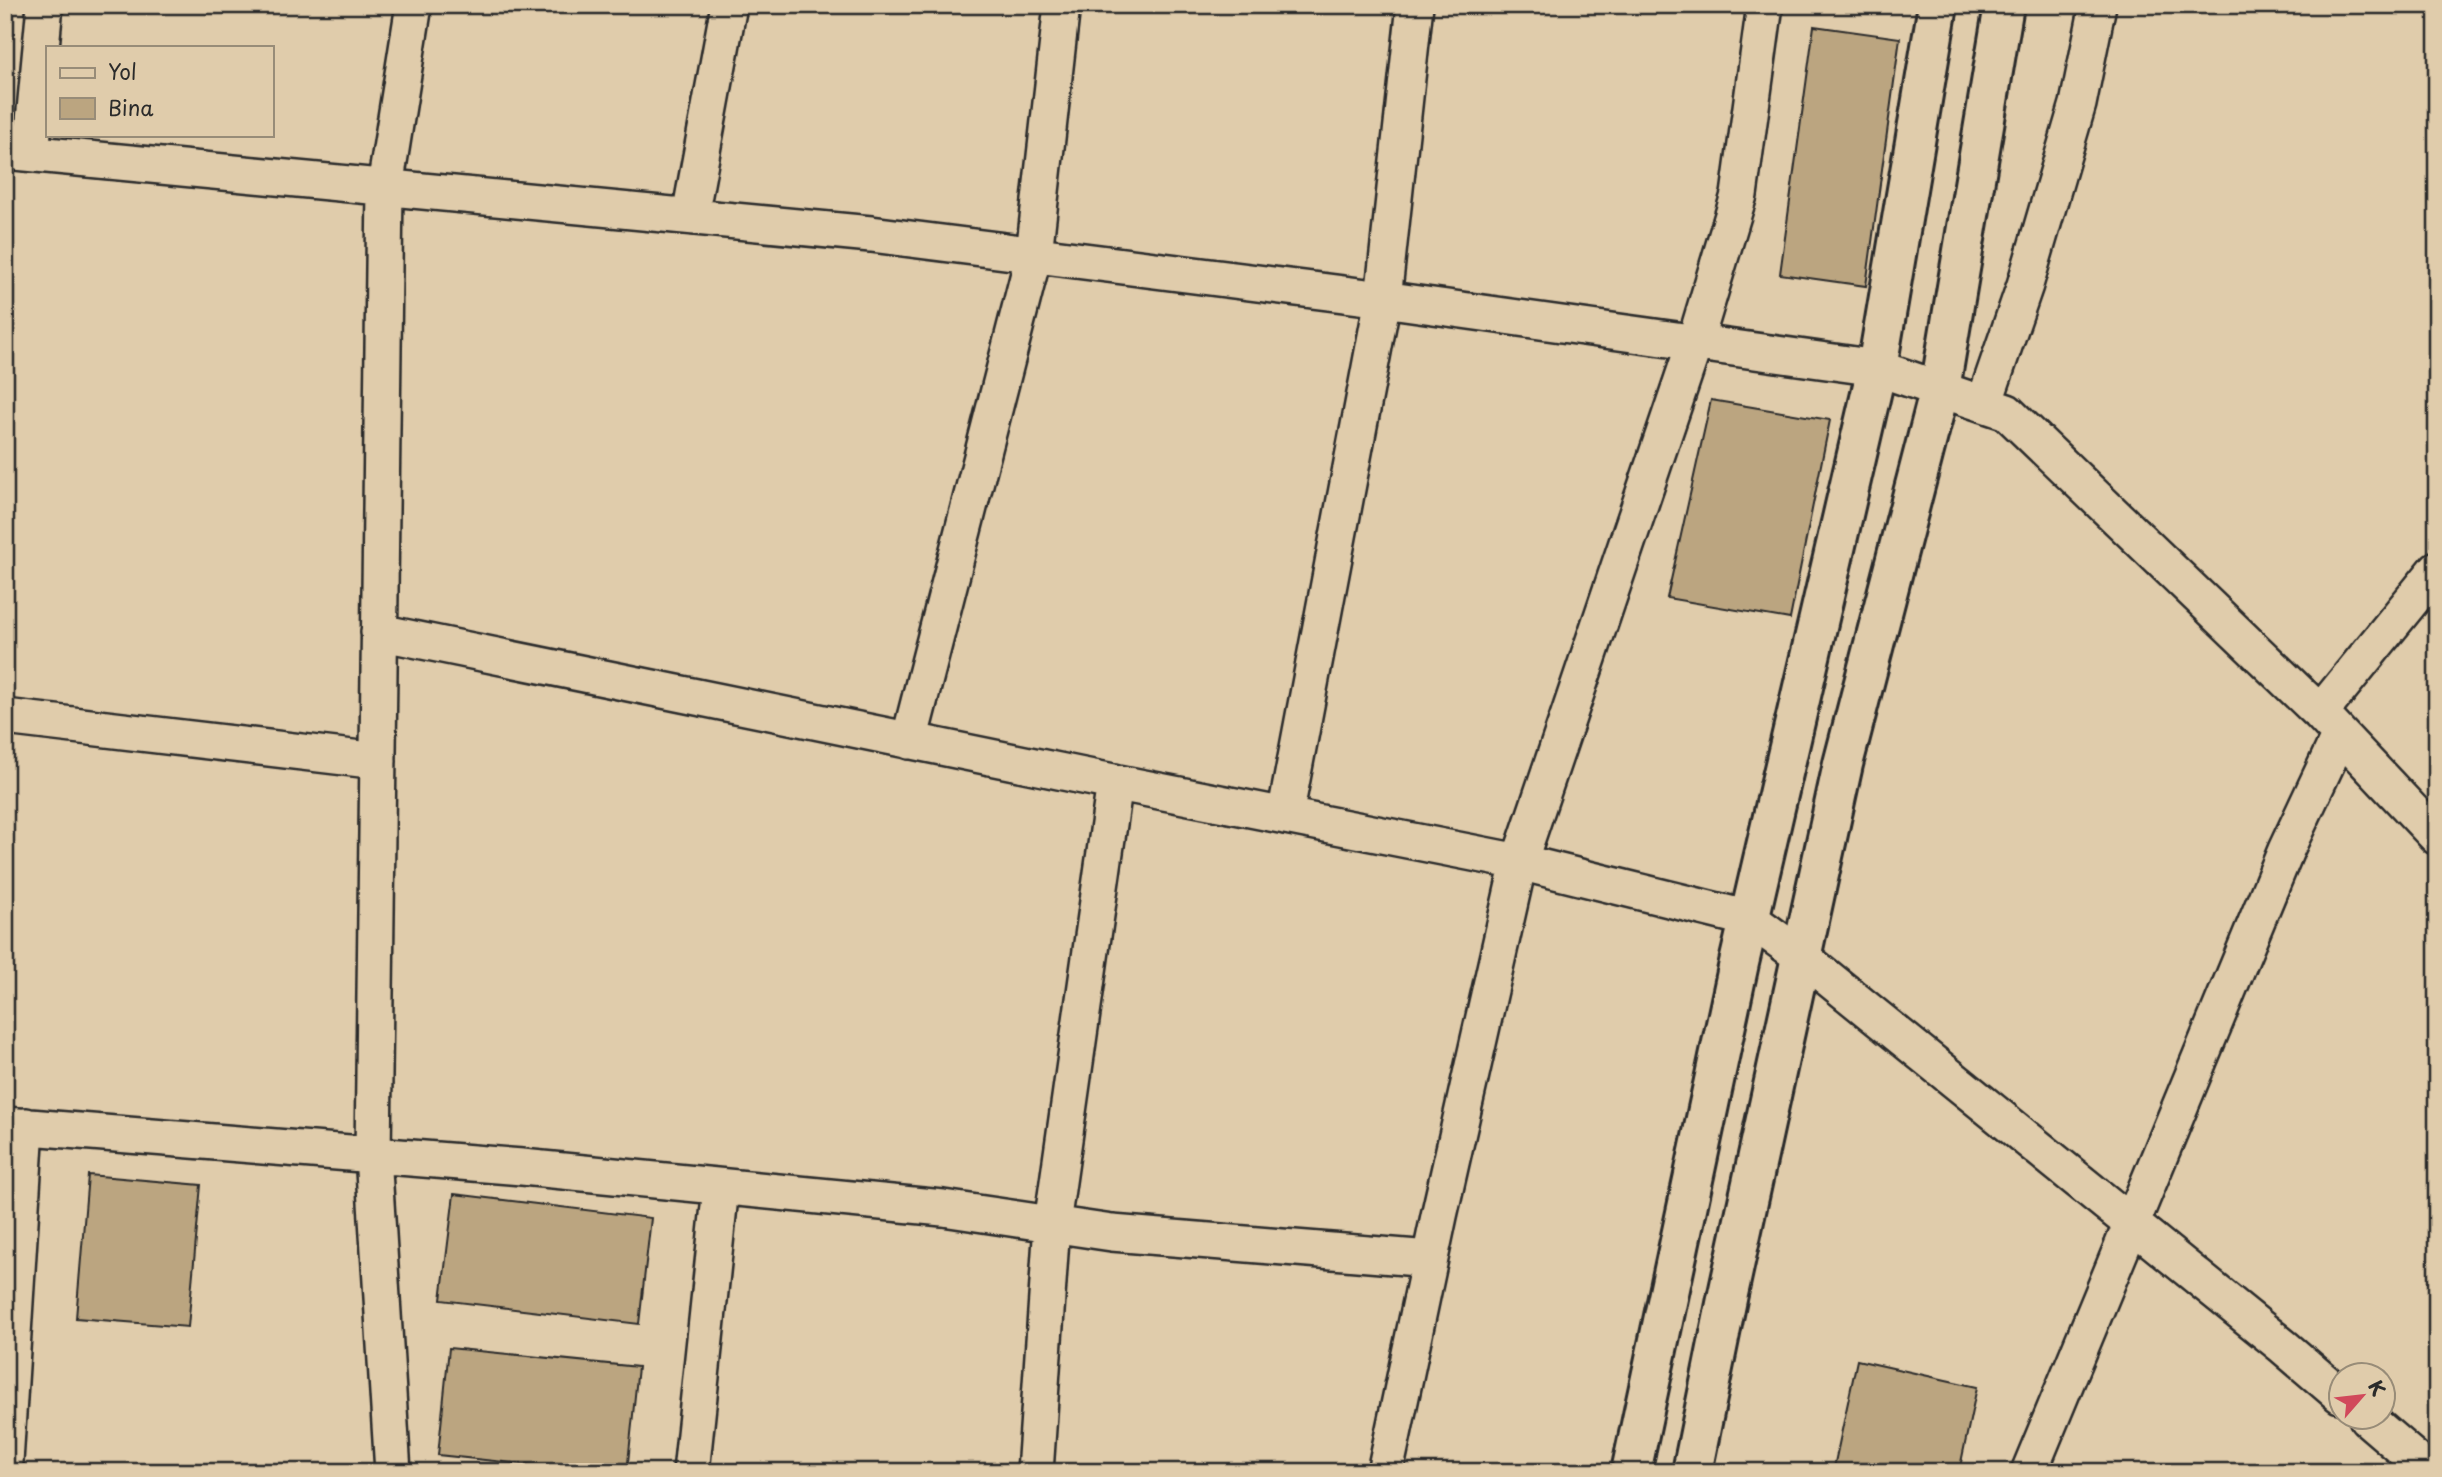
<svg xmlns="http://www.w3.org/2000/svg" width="2442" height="1477" font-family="'Playpen Sans',sans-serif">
  <rect width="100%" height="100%" fill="#e0ccab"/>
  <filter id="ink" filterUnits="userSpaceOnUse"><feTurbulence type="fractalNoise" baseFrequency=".0143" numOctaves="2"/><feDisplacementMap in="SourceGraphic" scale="14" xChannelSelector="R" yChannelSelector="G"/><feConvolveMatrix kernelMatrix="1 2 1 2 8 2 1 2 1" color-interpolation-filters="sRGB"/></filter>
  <g filter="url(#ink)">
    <!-- building -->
    <path fill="#bba580" stroke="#2b2b2b" stroke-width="2" d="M1814 26 1900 38 1866 286 1780 274Z
      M1711 400 1830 420 1790 619 1667 598Z
      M88 1175 201 1185 188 1327 76 1318Z
      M454 1194 651 1218 639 1324 441 1300Z
      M449 1348 638 1367 627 1472H599L438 1455Z
      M1857 1360 1977 1387 1959 1472H1833Z"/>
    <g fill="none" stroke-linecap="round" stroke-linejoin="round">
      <defs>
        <path id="street" d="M5 151 871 234 1383 299 1877 368 2007 412 2320 713 2437 837
          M31 153 45 5
          M690 216 729 5
          M1984 404 2025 285 2078 104 2098 5
          M379 632 1083 776 1519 862 1750 919 1801 956 2284 1347 2340 1395
          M2320 713 2437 569
          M5 717 378 761
          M909 741 1034 254 1062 5
          M1285 816 1383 299 1415 5
          M5 1125 522 1167 943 1208 1112 1233 1430 1259
          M2367 1418 2430 1472
          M5 1462 26 1126
          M393 1472 373 1155 385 187 414 5
          M691 1472 721 1187
          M1035 1472 1052 1224 1115 782
          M1385 1472 1439 1216 1519 862 1695 342 1739 195 1765 5
          M2029 1472 2286 850 2340 735"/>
        <path id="secondary" d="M1631 1472 1739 963 1877 368 1938 5
          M1692 1472 1728 1294 1843 764 1940 389 2004 5"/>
      </defs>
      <!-- street casing -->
      <use href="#street" stroke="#2b2b2b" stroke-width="40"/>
      <!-- secondary casing -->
      <use href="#secondary" stroke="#2b2b2b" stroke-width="44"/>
      <!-- street -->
      <use href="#street" stroke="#e0ccab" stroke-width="35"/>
      <!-- secondary -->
      <use href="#secondary" stroke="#e0ccab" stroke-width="38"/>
    </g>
  </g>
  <!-- margin -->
  <rect width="2442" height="1477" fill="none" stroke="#e0ccab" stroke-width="28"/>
  <rect x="14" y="14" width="2414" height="1449" fill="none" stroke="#2b2b2b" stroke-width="2.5" filter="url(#ink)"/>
  <!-- legend -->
  <rect x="46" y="46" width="228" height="91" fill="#e0ccab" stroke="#988c78" stroke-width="2"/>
  <rect x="60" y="68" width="35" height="10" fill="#e0ccab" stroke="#988c78" stroke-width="2"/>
  <text x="108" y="80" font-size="21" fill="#2b2b2b">Yol</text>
  <rect x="60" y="98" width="35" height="21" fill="#bba580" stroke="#988c78" stroke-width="2"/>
  <text x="108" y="116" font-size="21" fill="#2b2b2b">Bina</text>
  <!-- north arrow -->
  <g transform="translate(2362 1396) rotate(62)"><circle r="33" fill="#e0ccab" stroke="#988c78" stroke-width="2"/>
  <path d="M0-5L12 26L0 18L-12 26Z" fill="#d1495b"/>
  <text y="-10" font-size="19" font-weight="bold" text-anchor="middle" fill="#2b2b2b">K</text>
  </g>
</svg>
